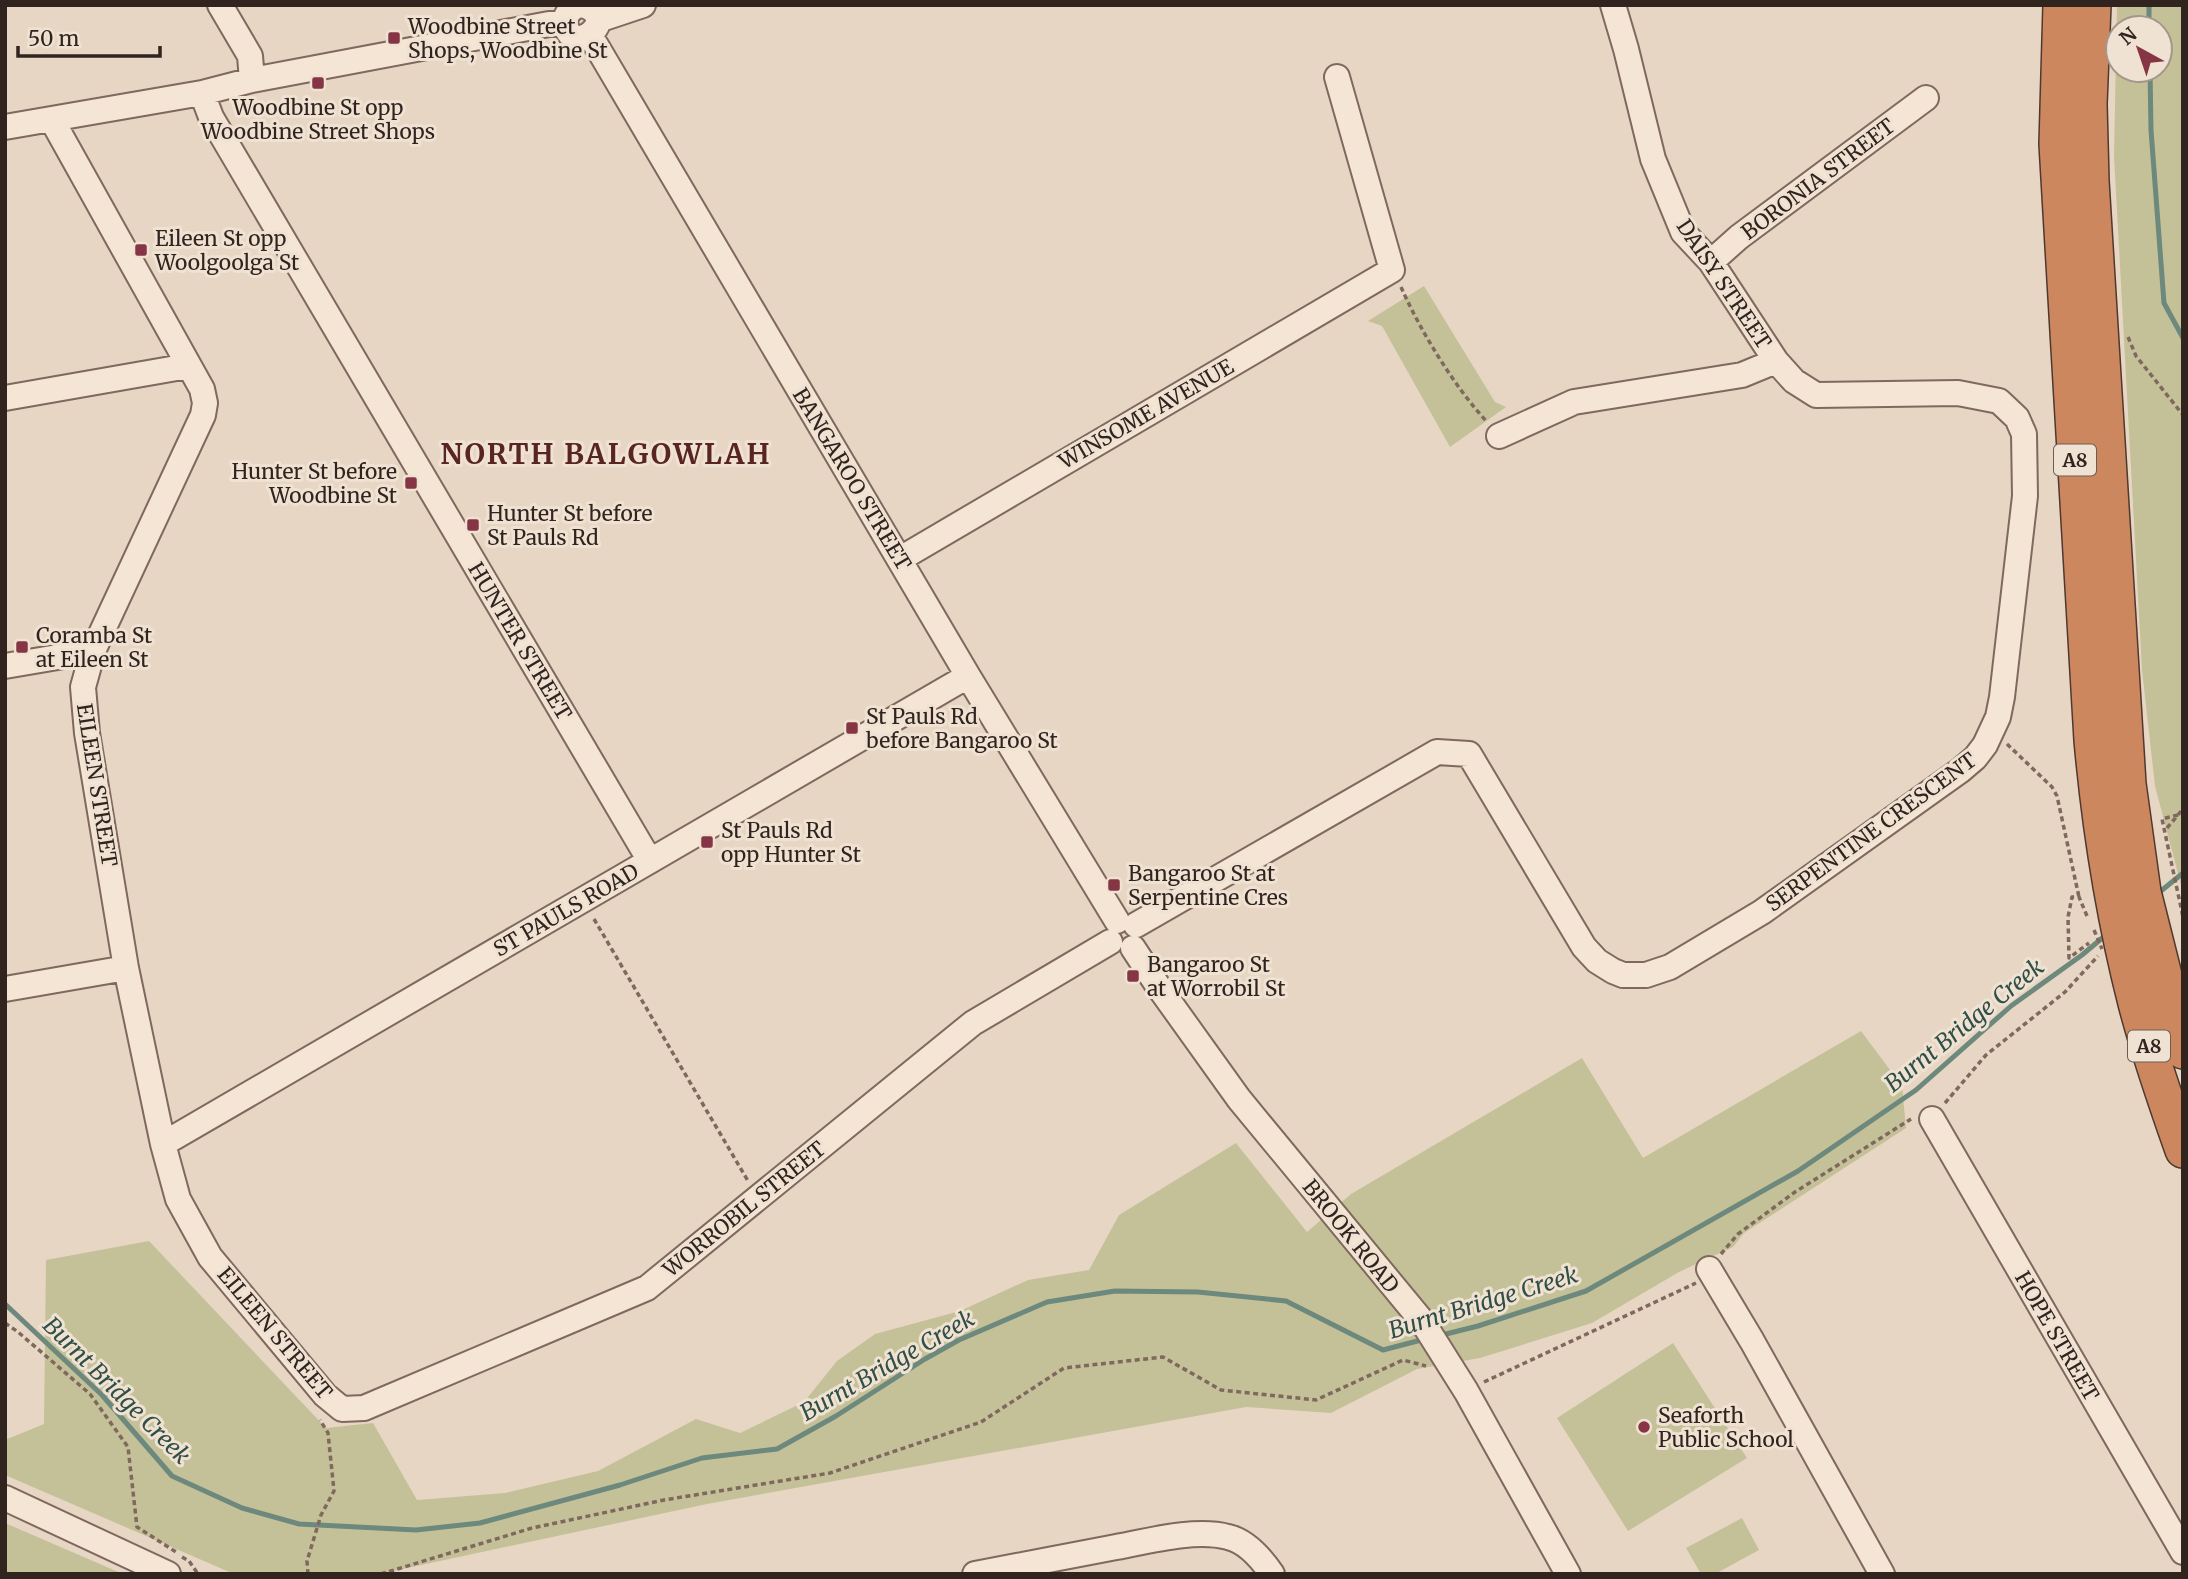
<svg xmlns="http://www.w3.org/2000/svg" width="2188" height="1579" font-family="Merriweather,serif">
  <rect width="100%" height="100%" fill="#e7d6c4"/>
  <!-- green -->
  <path fill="#c4c199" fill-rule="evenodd" d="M2117 5H2183V884L2181 885 2155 786 2142 670 2114 156ZM2160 28V70H2118V28Z
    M1424 286 1495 402 1506 407 1450 447 1382 326 1368 321Z
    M1861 1031 1902 1086 1906 1128 1744 1233 1733 1247 1679 1272 1592 1323 1480 1358 1417 1369 1331 1413 1246 1407 707 1504 379 1574H234L5 1475V1440L44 1424 46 1260 149 1241 326 1428 373 1423 417 1500 505 1493 598 1471 696 1419 740 1433 804 1402 837 1361 875 1334 960 1311 1028 1280 1089 1270 1119 1215 1236 1143 1307 1232 1351 1194 1582 1058 1643 1158Z
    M1673 1343 1747 1458 1628 1531 1557 1418Z
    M1742 1518 1759 1550 1715 1574H1701L1686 1548Z
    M5 1523 123 1574H5Z"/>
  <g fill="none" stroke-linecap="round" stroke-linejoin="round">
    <!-- stream -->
    <path stroke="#6d887c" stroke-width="5" d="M2149 5V28
      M2150 70 2151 130 2164 303 2183 338
      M2156 895 2183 873
      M5 1304 102 1395 172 1476 242 1508 299 1524 416 1530 480 1523 620 1485 702 1458 777 1449 836 1416 925 1359 959 1340 1047 1302 1115 1291 1198 1292 1286 1301 1383 1350 1425 1339
      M1438 1336 1478 1326 1586 1291 1798 1171 1916 1090 2011 1006 2082 955 2107 934"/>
    <defs>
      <path id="minor" d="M220 5 250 56 252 80
        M580 5C570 8 563 16 566 27 576 57 621 17 583 5
        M598 20 643 5
        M590 35 968 676 1117 921
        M202 93 211 117 650 861
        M52 120 202 389 205 403 203 415 93 651 83 687 87 733 126 968 163 1144 178 1199 210 1257 325 1395 342 1409 364 1408 647 1288 973 1023 1110 942
        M5 127 202 93 252 80 549 24H565
        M1711 262 1739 237 1926 98
        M5 398 188 366
        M1499 436 1574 402 1742 375 1776 361
        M900 559 1392 270 1337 77
        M5 666 93 651
        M1136 925 1437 752 1469 754 1584 947 1597 961 1613 971 1623 975H1646L1670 967 1762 912 1961 770 1975 758 1985 745 1998 717 2002 697 2025 496 2024 434 2017 418 1999 401 1958 393 1816 395 1794 381 1776 361 1711 262 1683 232 1653 159 1626 49 1613 5
        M1133 948 1158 986 1239 1099 1422 1321 1466 1391 1568 1574
        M5 989 126 968
        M1932 1119 2183 1552
        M163 1144 968 676
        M1709 1269 1752 1341 1882 1574
        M5 1498 168 1574
        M975 1574C1020 1565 1066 1557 1111 1548 1145 1542 1194 1528 1228 1537 1246 1541 1261 1558 1272 1574"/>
      <path id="highway" d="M2061 5 2057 144 2092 740C2100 829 2114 917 2136 1003 2149 1053 2166 1102 2183 1150
        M2093 5 2089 104 2091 181 2128 784 2143 892 2183 1051"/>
    </defs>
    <!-- minor casing -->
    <use href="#minor" stroke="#7f685d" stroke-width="28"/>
    <!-- highway casing -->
    <use href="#highway" stroke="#4e3830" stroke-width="38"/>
    <!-- path -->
    <path stroke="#7f685d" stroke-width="3.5" stroke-dasharray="5 3.5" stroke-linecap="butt" d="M1401 287C1421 332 1454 386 1487 422
      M2128 337 2136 356 2183 415
      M2007 744 2052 787 2057 796 2079 897
      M2178 815 2162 819 2183 917
      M2167 828 2183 809
      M2087 916 2079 897H2072L2068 917 2069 958 2089 943
      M594 919 748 1181
      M1945 1103 1986 1055 2065 992 2098 956
      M1721 1254 1738 1234 1795 1192 1911 1119
      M5 1323 18 1332 90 1394 128 1447 137 1527 176 1552
      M1484 1382 1696 1283
      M182 1557 189 1561 198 1574
      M308 1574 307 1561 321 1515 334 1491 328 1433 320 1420
      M381 1574 532 1528 664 1500 830 1473 981 1422 1064 1368 1163 1357 1221 1390 1316 1400 1403 1360 1426 1366"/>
    <!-- minor -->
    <use href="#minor" stroke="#f4e5d5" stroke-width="24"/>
    <!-- highway -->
    <use href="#highway" stroke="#cc875f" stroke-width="35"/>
    <!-- path-bridge -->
    <path stroke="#7f685d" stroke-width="3.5" stroke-dasharray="5 3.5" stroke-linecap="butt" d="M2094 930 2102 949"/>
  </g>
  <!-- markers -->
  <g fill="#863545" stroke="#f0e2d2" stroke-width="2.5">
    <rect x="387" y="31" width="14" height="14" rx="3.5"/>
    <rect x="311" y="76" width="14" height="14" rx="3.5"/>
    <rect x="134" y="243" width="14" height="14" rx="3.5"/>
    <rect x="404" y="476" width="14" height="14" rx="3.5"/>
    <rect x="466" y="518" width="14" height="14" rx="3.5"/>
    <rect x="15" y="640" width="14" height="14" rx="3.5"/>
    <rect x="845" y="721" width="14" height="14" rx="3.5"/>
    <rect x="700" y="835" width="14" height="14" rx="3.5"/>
    <rect x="1107" y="878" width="14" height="14" rx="3.5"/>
    <rect x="1126" y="969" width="14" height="14" rx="3.5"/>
    <circle cx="1644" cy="1427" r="7"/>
  </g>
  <g text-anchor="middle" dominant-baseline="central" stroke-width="6" stroke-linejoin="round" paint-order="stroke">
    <!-- shield labels -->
    <g fill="#f0e2d2" stroke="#6a5d55" stroke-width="2">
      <rect x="2054" y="444.5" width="42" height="31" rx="5"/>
      <rect x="2128" y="1030.5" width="42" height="31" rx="5"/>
    </g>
    <g font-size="19" font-weight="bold" fill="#31241f">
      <text x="2075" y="460">A8</text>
      <text x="2149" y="1046">A8</text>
    </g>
    <!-- poi labels -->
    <g font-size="21" fill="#31241f" stroke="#f0e2d2" text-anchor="start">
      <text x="408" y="26">Woodbine Street<tspan x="408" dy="24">Shops, Woodbine St</tspan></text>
      <text x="318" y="107" text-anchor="middle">Woodbine St opp<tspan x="318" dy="24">Woodbine Street Shops</tspan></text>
      <text x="155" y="238">Eileen St opp<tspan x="155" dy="24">Woolgoolga St</tspan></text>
      <text x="397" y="471" text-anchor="end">Hunter St before<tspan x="397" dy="24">Woodbine St</tspan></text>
      <text x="487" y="513">Hunter St before<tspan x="487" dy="24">St Pauls Rd</tspan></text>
      <text x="36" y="635">Coramba St<tspan x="36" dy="24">at Eileen St</tspan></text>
      <text x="866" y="716">St Pauls Rd<tspan x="866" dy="24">before Bangaroo St</tspan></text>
      <text x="721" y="830">St Pauls Rd<tspan x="721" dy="24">opp Hunter St</tspan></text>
      <text x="1128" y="873">Bangaroo St at<tspan x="1128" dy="24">Serpentine Cres</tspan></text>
      <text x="1147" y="964">Bangaroo St<tspan x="1147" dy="24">at Worrobil St</tspan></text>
      <text x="1658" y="1415">Seaforth<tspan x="1658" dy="24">Public School</tspan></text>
    </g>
    <!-- street labels -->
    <g font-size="21" fill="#31241f" stroke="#f0e2d2">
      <text transform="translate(1818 179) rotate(-37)">BORONIA STREET</text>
      <text transform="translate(1724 284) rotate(56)">DAISY STREET</text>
      <text transform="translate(1146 414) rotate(-30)">WINSOME AVENUE</text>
      <text transform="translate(852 479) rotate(59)">BANGAROO STREET</text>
      <text transform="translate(520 641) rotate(59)">HUNTER STREET</text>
      <text transform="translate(97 785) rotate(81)">EILEEN STREET</text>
      <text transform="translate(1871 832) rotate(-36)">SERPENTINE CRESCENT</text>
      <text transform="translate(566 910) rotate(-30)">ST PAULS ROAD</text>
      <text transform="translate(744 1209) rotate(-39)">WORROBIL STREET</text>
      <text transform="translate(1351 1236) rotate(51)">BROOK ROAD</text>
      <text transform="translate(275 1333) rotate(50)">EILEEN STREET</text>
      <text transform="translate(2057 1336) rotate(60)">HOPE STREET</text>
    </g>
    <!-- water labels -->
    <g font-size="23" font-style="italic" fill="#304f47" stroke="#f0e2d2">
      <text transform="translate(1964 1025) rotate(-39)">Burnt Bridge Creek</text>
      <text transform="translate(1483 1302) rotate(-17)">Burnt Bridge Creek</text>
      <text transform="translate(887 1365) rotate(-30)">Burnt Bridge Creek</text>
      <text transform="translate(117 1390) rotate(45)">Burnt Bridge Creek</text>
    </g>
    <!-- district labels -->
    <g font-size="28" font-weight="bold" letter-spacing="2" fill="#582524" stroke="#f0e2d2">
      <text x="606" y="454">NORTH BALGOWLAH</text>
    </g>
  </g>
  <!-- border -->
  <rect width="2188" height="1579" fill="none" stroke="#31241f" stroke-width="14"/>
  <!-- north arrow -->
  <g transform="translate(2139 49) rotate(320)"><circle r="33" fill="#f0e2d2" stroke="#a4968a" stroke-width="2"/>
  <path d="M0-5L12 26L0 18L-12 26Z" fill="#863545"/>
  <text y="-10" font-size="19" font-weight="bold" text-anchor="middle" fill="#31241f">N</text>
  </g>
  <!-- scale -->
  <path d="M18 46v10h142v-10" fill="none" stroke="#31241f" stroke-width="3.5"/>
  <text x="28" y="46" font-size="21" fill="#31241f" stroke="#f0e2d2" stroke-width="5" paint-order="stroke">50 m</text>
</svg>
